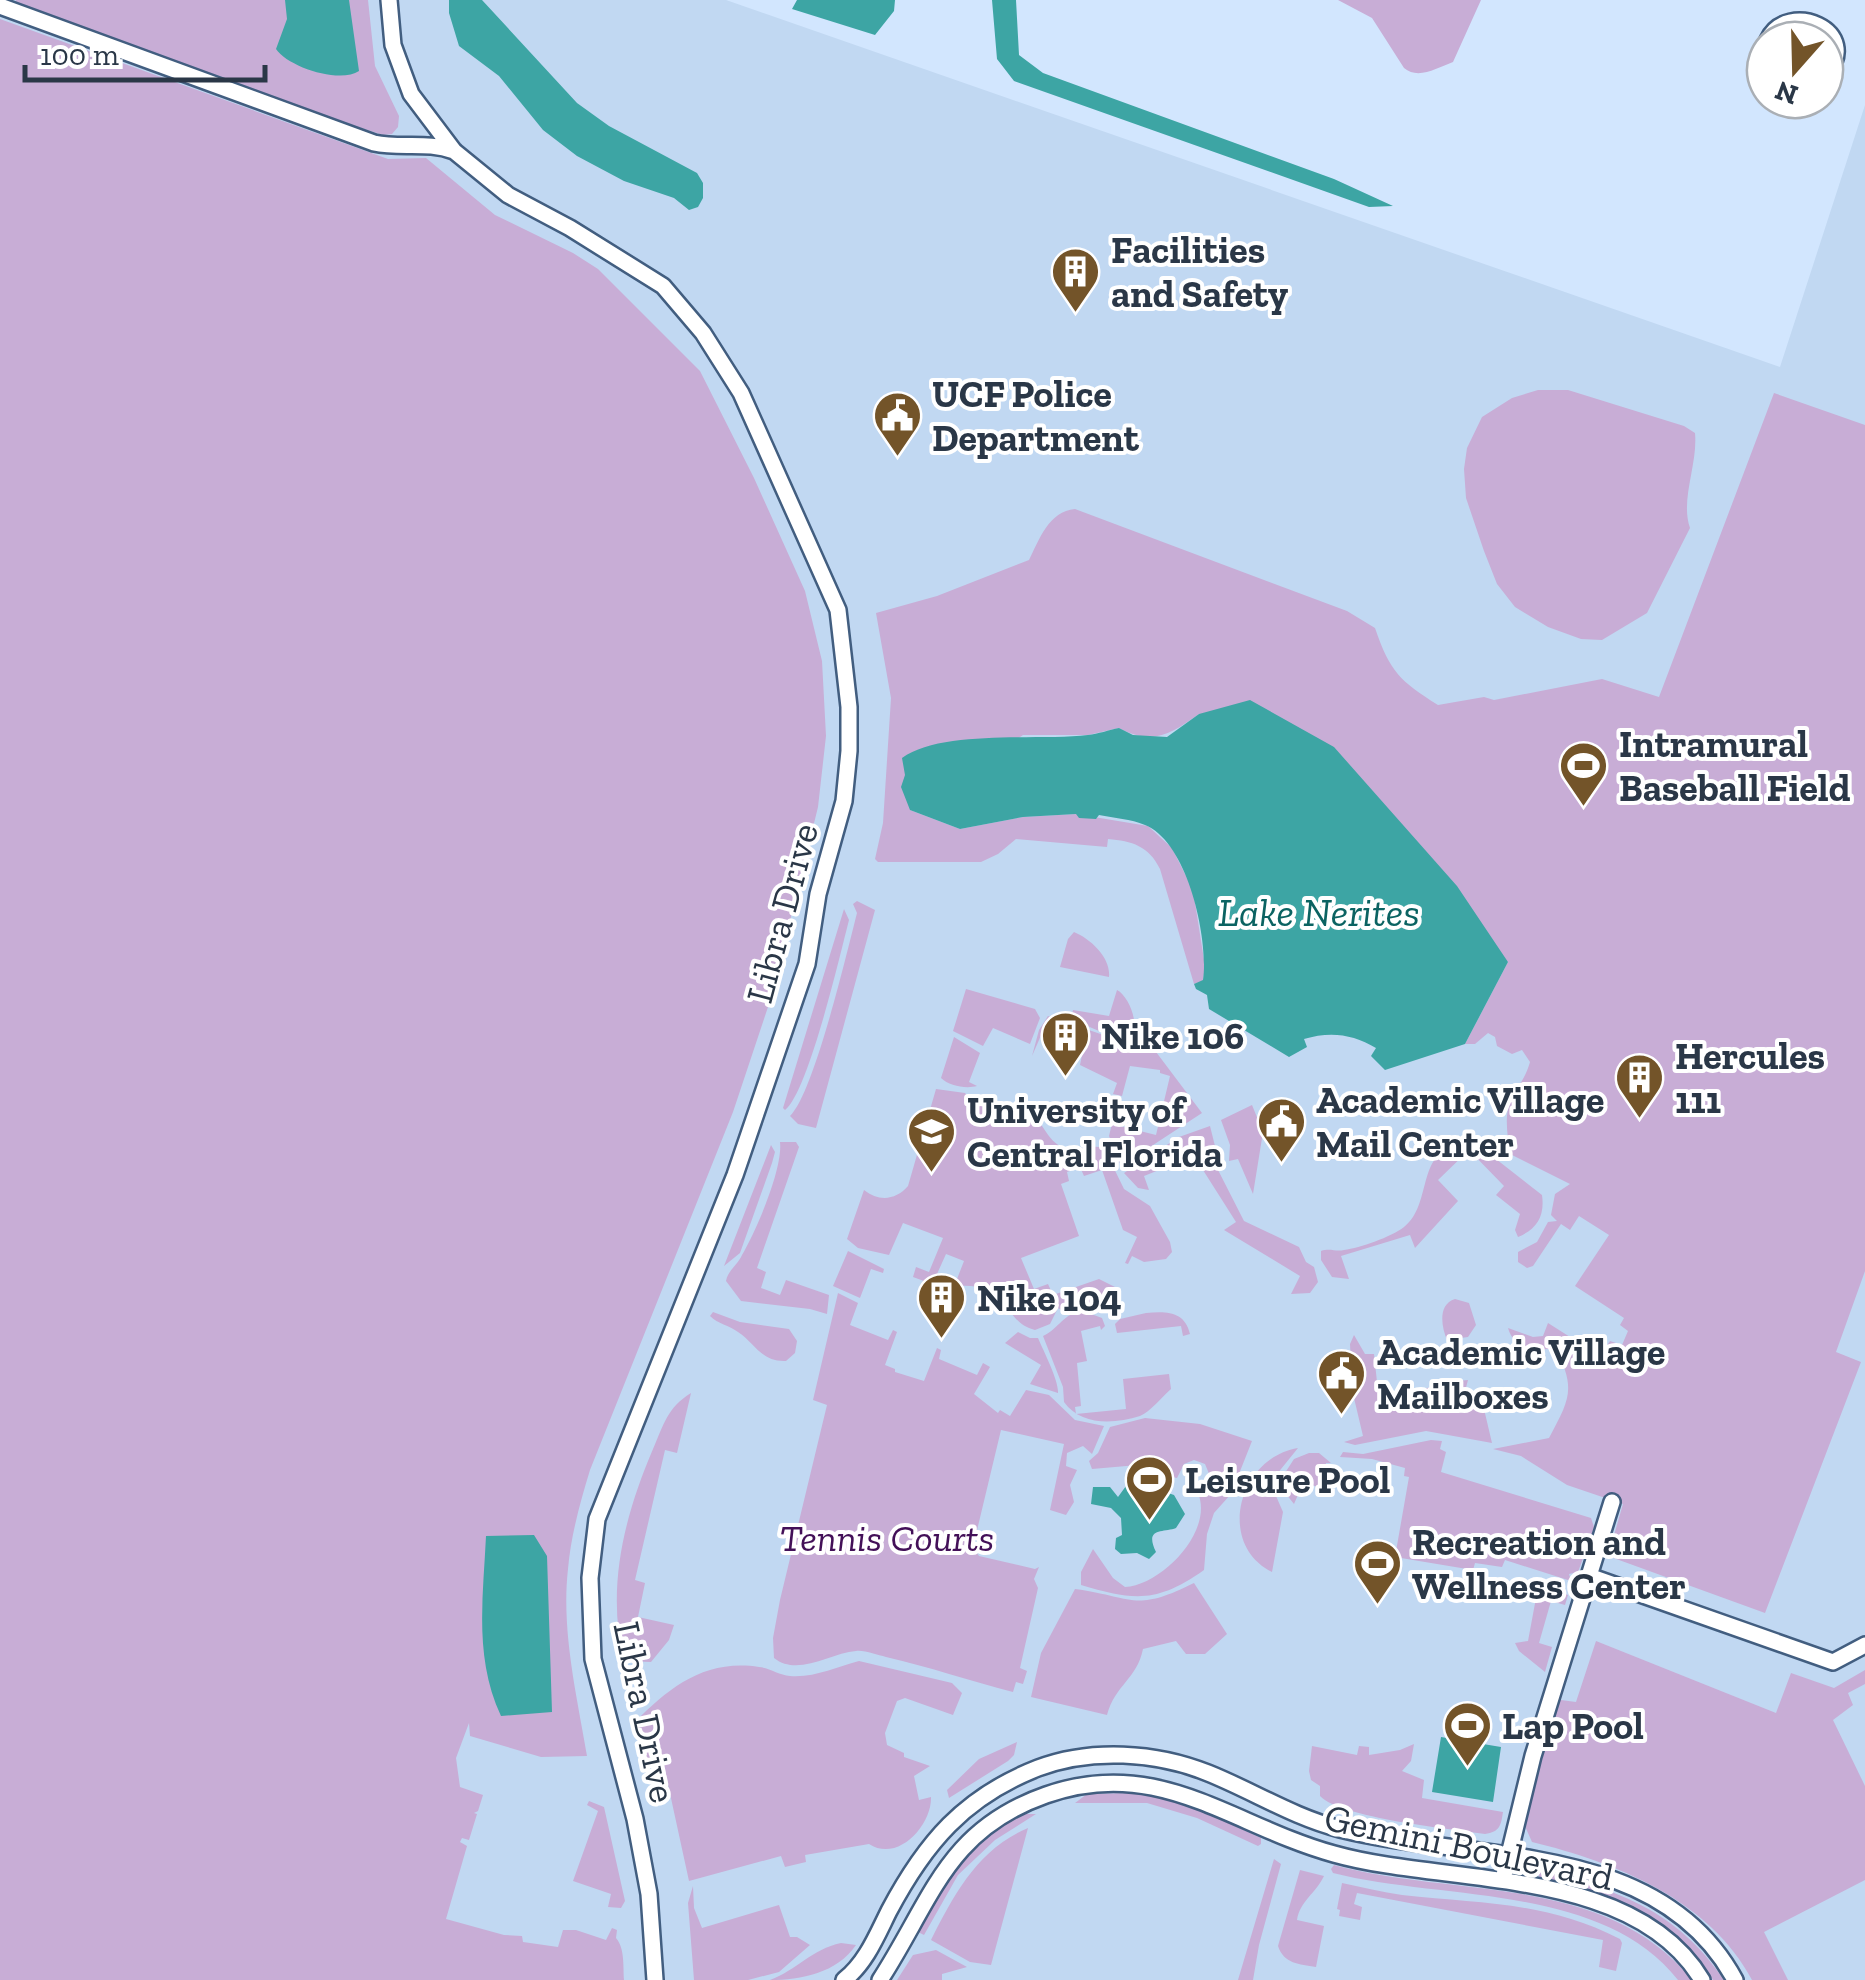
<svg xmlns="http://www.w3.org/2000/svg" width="1865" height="1980" font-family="'Zilla Slab',serif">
  <rect width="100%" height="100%" fill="#d2e6fe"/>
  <!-- built -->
  <path fill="#c1d8f2" d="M0 0H726L1780 367 1865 105V1980H0Z"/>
  <!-- green -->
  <path fill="#c8add6" d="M16 0H368L375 66 399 116 398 127 392 134 383 135 333 119 15 3Z
    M1338 0H1481L1453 62C1437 68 1418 80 1404 68L1372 18Z
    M0 19 388 159 426 158 495 215 573 253 598 269 700 371 754 478 805 591 822 661 826 736 818 807 771 998 733 1112 590 1470C580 1503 571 1535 568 1569 561 1631 577 1696 587 1756L541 1757 470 1736 469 1723 456 1758 460 1787 483 1795 478 1811 474 1813 477 1814 469 1840 462 1838 460 1842 467 1846 446 1919 504 1935 522 1936 523 1942 558 1947 563 1930H576L606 1940 612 1928 617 1930 616 1938C625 1948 623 1967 624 1980H0Z
    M1538 390H1568L1684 426 1695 433C1698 464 1680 500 1690 528L1647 613 1602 640 1581 639 1548 627 1515 607 1497 584 1484 551 1466 498 1464 469 1467 448 1482 417 1512 398Z
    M1774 393 1865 425V1271L1836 1352 1861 1362 1765 1613 1608 1556 1623 1504 1567 1485 1521 1456 1493 1449 1549 1438C1569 1400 1577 1389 1555 1348 1537 1351 1514 1350 1508 1328L1533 1337 1543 1336 1548 1323 1600 1356 1610 1341 1622 1345 1628 1331 1620 1325 1624 1318 1575 1286 1609 1235 1579 1216 1570 1230 1561 1224 1533 1266 1527 1268 1518 1262V1252L1537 1242 1548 1222 1557 1221 1551 1215 1555 1194 1570 1184 1510 1154C1508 1136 1503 1115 1512 1098 1519 1084 1525 1079 1530 1062L1522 1050 1512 1054 1497 1046 1495 1037 1488 1033 1475 1044H1465L1508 962 1199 714C1171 734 1153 746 1119 728L1088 735H1023L910 810 960 829 1023 817 1076 814 1148 826 1172 848 1193 890 1205 966 1203 981 1194 984 1160 869C1149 846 1132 841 1108 839L1107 847 1016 839 998 854 981 862H878L875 859 883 823 891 698 876 613 937 596 1029 560C1039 540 1049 511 1075 509L1347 611 1375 628C1390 672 1400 681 1438 705L1484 697 1494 700 1602 679 1659 697Z
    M857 901 875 910 816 1128 798 1124 790 1116C814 1093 847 952 857 913L853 904Z
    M844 909 849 920C840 955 808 1093 785 1110L783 1108Z
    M1074 932C1091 939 1111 958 1109 977L1060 967 1068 939Z
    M966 989 1035 1009 1040 1018 1030 1044 993 1028 983 1046 953 1031Z
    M1117 990C1127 995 1136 1016 1134 1027L1106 1034 1071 1019 1073 1010 1109 1016Z
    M1048 1016 1118 1040 1141 1032 1202 1113 1121 1166 1109 1136 1115 1111 1118 1112 1116 1125 1156 1135 1170 1076 1160 1073V1070L1130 1066 1122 1096 1113 1094 1117 1083 1080 1065 1085 1040 1058 1025 1057 1028 1046 1024 1032 1056 1039 1030Z
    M954 1037 980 1053 969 1082 977 1086C966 1089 949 1086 941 1078Z
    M936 1089 965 1093C972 1102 990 1112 1001 1112 1010 1112 1014 1106 1024 1110 1043 1116 1045 1142 1065 1148 1079 1152 1091 1144 1104 1148L1124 1189 1150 1206 1170 1242 1172 1252 1166 1259 1144 1262 1132 1256 1128 1264 1125 1263 1137 1237 1123 1230 1102 1170 1084 1176 1080 1167 1067 1172 1069 1181 1061 1184 1079 1236 1021 1258 1034 1289 1048 1284 1053 1295 1099 1279 1117 1288 1112 1287 1106 1306 1078 1305 1063 1311 1058 1308 1050 1324 1035 1330C1000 1322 1013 1278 949 1287L953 1279H957L964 1261 946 1254 937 1274 944 1278 943 1288 913 1277 916 1267 929 1272 943 1238 903 1223 889 1255 858 1248 847 1239 864 1190C879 1202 896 1200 908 1186Z
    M1252 1105 1263 1132 1253 1194 1238 1159 1229 1161 1230 1145 1221 1120Z
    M1210 1126 1216 1150 1206 1151 1207 1169 1217 1168 1244 1221 1299 1247 1306 1262 1314 1267 1318 1282 1310 1293 1291 1294 1300 1276 1224 1230 1236 1222 1189 1148 1159 1166V1170L1144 1176 1149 1190 1138 1188 1124 1173 1179 1137Z
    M780 1142H796L799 1147 757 1268 766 1272 761 1288 780 1295 786 1280 829 1295 827 1314 810 1309 741 1301 726 1281C728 1270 737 1266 742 1255 756 1231 783 1169 780 1142Z
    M1465 1144 1487 1152 1542 1195C1545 1216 1537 1229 1518 1237L1515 1230 1520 1214 1496 1195 1504 1186 1469 1150 1438 1180 1458 1201 1415 1248 1410 1235 1341 1256 1349 1279 1332 1277 1321 1260V1251C1330 1248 1336 1252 1344 1250 1360 1248 1391 1237 1404 1227 1434 1204 1414 1147 1465 1144Z
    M771 1145 775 1152 772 1163 740 1253 724 1266Z
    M848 1251 884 1269 883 1273 871 1269 860 1298 833 1286Z
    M838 1293 858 1303 850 1325 888 1340 893 1330 897 1332 885 1365 895 1369V1372L924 1381 937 1348 941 1350 939 1359 977 1375 983 1363 990 1367 974 1394 998 1413 1000 1410 1010 1416 1026 1390 1049 1395 1075 1420 1104 1426 1092 1454 1083 1446 1067 1453 1066 1466 1077 1470 1070 1485 1074 1502 1066 1515 1050 1510 1064 1444 1001 1430 973 1547 979 1556 1035 1569 1039 1567 1034 1579 1038 1588 1020 1668 1027 1671 1023 1684 1016 1682 1013 1692C970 1681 930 1667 886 1657 877 1655 865 1650 856 1651 830 1653 798 1677 774 1658L773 1638 780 1600 827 1405 813 1400Z
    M1455 1299 1469 1303 1476 1325 1468 1337 1447 1340C1441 1326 1438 1304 1455 1299Z
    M1083 1311 1102 1318 1105 1326 1101 1330 1100 1326 1081 1331 1087 1361 1077 1363 1081 1406 1075 1407 1076 1414 1126 1409 1123 1379 1169 1374 1171 1389C1162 1397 1150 1412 1140 1416 1114 1424 1081 1426 1064 1402L1063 1387 1043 1336C1060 1328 1063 1313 1083 1311Z
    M713 1312 740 1322 789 1329 797 1341 795 1353 786 1361C761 1362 756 1344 738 1332 729 1325 718 1324 710 1316Z
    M1146 1313C1166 1311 1185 1311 1190 1334L1183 1336 1181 1326 1117 1333 1115 1324 1120 1319Z
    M1018 1332 1030 1338H1038C1044 1352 1059 1381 1058 1393L1030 1384 1041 1365 1005 1343Z
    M1354 1335 1365 1354H1374L1377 1382 1384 1383 1385 1392 1457 1385V1381L1468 1380 1463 1399 1484 1409 1492 1443 1426 1431 1355 1445 1344 1442 1363 1436 1354 1398 1331 1403 1339 1377 1351 1364 1350 1344Z
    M691 1393 677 1453 665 1450 635 1580 645 1583 638 1617 674 1625 669 1640 651 1662 624 1661C606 1588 624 1517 653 1449 664 1424 667 1408 691 1393Z
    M1145 1418 1200 1424 1252 1441 1231 1494 1214 1513 1207 1534 1204 1570C1157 1603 1135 1601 1081 1585V1572L1093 1549 1113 1578 1125 1587C1162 1585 1214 1531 1198 1493L1206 1485 1210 1476 1205 1464 1194 1460 1184 1464 1177 1478 1155 1474 1138 1465 1092 1469 1089 1461 1098 1453 1110 1427Z
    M1431 1440 1442 1441 1440 1449 1446 1452 1441 1472 1591 1518 1594 1527 1589 1542 1581 1540 1575 1544 1576 1549 1585 1553 1578 1572 1569 1574 1571 1581 1505 1560 1502 1567 1475 1563 1473 1570 1395 1557 1409 1477 1404 1476 1405 1468 1372 1459 1340 1457 1343 1452 1363 1454Z
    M1298 1448 1277 1474 1276 1496 1283 1512 1272 1572C1216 1544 1238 1458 1298 1448Z
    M1309 1453H1319L1331 1463H1326L1321 1489 1304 1481 1294 1504 1286 1494 1283 1476 1294 1459Z
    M1194 1583 1227 1634 1205 1654H1186L1176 1641 1143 1649C1137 1679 1115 1685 1107 1715L1031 1697 1041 1653 1075 1589C1134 1597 1134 1613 1194 1583Z
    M1536 1584 1568 1595 1565 1605 1551 1601 1539 1643 1552 1647 1545 1672 1519 1651 1515 1643 1528 1641 1536 1598 1524 1593Z
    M1596 1641 1776 1713 1791 1673 1834 1688 1865 1670V1684L1848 1693 1853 1705 1833 1720 1865 1786V1880L1764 1932 1788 1980H1752C1710 1900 1615 1862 1532 1842L1524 1824 1556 1703 1561 1700 1576 1702Z
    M859 1661 952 1683 962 1693 953 1715 905 1698 897 1701 885 1733 887 1745 904 1753V1757L930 1766 914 1776 919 1800 931 1797C932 1825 898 1863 869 1844L805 1855 806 1862 785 1867 781 1856 689 1881 664 1766 658 1769 642 1756 635 1722C670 1687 705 1659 759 1667 770 1668 779 1675 790 1676 814 1678 836 1667 859 1661Z
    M1017 1742 1014 1755 1008 1761 949 1798 947 1790 979 1759Z
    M1414 1744 1411 1761 1402 1771 1424 1780 1422 1798 1503 1812C1501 1825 1500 1832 1485 1834 1451 1829 1341 1818 1320 1796V1786L1311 1780 1309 1771 1312 1746 1357 1755 1359 1746 1369 1747V1755L1400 1750Z
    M1129 1793C1178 1797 1218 1818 1261 1838V1844L1258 1846 1197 1818 1147 1803H1075L1087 1794Z
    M589 1801 604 1807 625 1901 621 1908 608 1907 611 1894 573 1881 598 1811 587 1805Z
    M1026 1814H1036L995 1840 958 1875 924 1935 918 1932C941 1883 973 1835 1026 1814Z
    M1028 1828 991 1965 970 1962 931 1940C954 1894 978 1849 1028 1828Z
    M1274 1859 1281 1864 1259 1945 1253 1980H1238Z
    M1334 1865C1454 1898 1605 1873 1692 1980H1678C1601 1883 1442 1901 1333 1873L1331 1869Z
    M1300 1870 1324 1876C1316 1893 1300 1901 1297 1920L1324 1926 1316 1967C1299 1964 1284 1964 1278 1946Z
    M1542 1870C1620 1892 1677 1910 1724 1980H1713C1673 1917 1608 1898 1540 1878L1538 1874Z
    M1342 1883C1362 1887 1382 1892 1402 1895 1483 1904 1545 1901 1620 1939L1622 1943 1616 1971 1599 1967 1603 1940 1357 1893 1354 1904 1362 1907 1360 1920 1339 1916 1340 1910 1337 1909Z
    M693 1886 694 1908 702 1928 779 1905 790 1937H797L810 1945 779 1972 748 1980H694L688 1903Z
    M841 1943 856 1945C837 1973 801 1980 770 1980 797 1970 812 1949 841 1943Z
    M936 1950 967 1967 942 1974V1980H897L913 1955Z"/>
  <!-- water -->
  <path fill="#3da5a4" d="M285 0H349L359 71C340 84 288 67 276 49L287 19Z
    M449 0H482L577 103 609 126 697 173 703 183V198L698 207 689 210 674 198 624 181 577 156 543 130 499 76 459 46 449 13Z
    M797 0H895L894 11 875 35 792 9Z
    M992 0H1016L1019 55 1043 73 1334 179 1393 206 1369 207 1014 81 997 59Z
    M1250 700 1334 747 1457 886 1508 962 1465 1044 1385 1070 1371 1056 1376 1048C1353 1034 1330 1031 1304 1039L1307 1047 1289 1057 1209 1009 1207 995 1196 989 1194 984 1203 980C1209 940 1188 842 1145 825 1131 819 1114 818 1099 815L1096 819 1079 818 1076 814 1023 817 960 829 910 810 901 787 905 775 902 758C942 729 1039 741 1088 735 1098 734 1109 730 1119 728L1133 735 1167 737 1199 714Z
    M1135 1483 1150 1498 1159 1499 1168 1493 1174 1495 1185 1514 1176 1528C1163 1533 1144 1527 1156 1552L1149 1559 1137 1553 1121 1554 1115 1549 1116 1538 1122 1535 1121 1518 1111 1508 1091 1504 1093 1487H1110L1118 1497 1126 1486Z
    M534 1535 547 1556 552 1712 501 1716C474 1658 483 1599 486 1536Z
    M1441 1737 1501 1747 1493 1802 1432 1792Z"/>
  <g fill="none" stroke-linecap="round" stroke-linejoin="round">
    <defs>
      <path id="minor" d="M389 0 393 45 411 94 454 151 508 195 570 228 663 286 703 333 741 393 838 610 849 707V751L844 801 818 894 807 964 735 1175 597 1519 590 1578 593 1659 635 1819 649 1894 655 1980
        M0 6 374 143C401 149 427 141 454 151
        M1768 40C1786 0 1865 29 1825 77
        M1589 1576 1833 1662 1865 1645
        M1503 1879 1533 1756 1612 1502
        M844 1980C866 1963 877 1935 889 1911 925 1843 964 1797 1038 1768 1091 1748 1156 1752 1208 1773 1253 1791 1293 1817 1340 1829 1472 1862 1659 1839 1735 1980
        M880 1980C932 1900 946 1830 1046 1795 1159 1755 1232 1826 1334 1854 1447 1886 1633 1865 1702 1980"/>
    </defs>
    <!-- minor casing -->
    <use href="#minor" stroke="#425e80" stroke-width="20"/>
    <!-- minor -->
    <use href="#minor" stroke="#fff" stroke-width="15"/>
  </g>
  <!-- icons -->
  <defs>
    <symbol id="building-pin" viewBox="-11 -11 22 30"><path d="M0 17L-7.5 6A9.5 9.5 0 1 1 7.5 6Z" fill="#735429" stroke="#fff"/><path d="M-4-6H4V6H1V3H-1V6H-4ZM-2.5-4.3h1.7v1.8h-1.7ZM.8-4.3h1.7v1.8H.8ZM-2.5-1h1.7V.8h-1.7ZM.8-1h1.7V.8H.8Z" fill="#fff"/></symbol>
    <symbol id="civic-pin" viewBox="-11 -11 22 30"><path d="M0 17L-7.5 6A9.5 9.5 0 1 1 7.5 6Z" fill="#735429" stroke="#fff"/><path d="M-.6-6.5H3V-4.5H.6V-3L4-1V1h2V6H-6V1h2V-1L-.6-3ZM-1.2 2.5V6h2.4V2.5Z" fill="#fff"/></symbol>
    <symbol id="stadium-pin" viewBox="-11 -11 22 30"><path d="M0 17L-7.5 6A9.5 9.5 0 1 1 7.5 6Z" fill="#735429" stroke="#fff"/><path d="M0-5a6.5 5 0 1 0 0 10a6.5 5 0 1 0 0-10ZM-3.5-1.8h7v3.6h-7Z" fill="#fff"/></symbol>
    <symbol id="university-pin" viewBox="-11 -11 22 30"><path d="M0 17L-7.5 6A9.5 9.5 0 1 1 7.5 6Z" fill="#735429" stroke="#fff"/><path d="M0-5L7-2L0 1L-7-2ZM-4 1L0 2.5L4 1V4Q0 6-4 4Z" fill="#fff"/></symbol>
  </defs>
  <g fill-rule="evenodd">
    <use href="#building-pin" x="1048" y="244" width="55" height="75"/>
    <use href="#civic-pin" x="870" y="388" width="55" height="75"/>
    <use href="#stadium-pin" x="1556" y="738" width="55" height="75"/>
    <use href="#building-pin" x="1038" y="1008" width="55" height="75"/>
    <use href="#building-pin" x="1612" y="1050" width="55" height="75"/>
    <use href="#civic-pin" x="1254" y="1094" width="55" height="75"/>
    <use href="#university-pin" x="904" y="1104" width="55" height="75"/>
    <use href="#building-pin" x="914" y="1270" width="55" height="75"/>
    <use href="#civic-pin" x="1314" y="1346" width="55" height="75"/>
    <use href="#stadium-pin" x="1122" y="1452" width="55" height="75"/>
    <use href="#stadium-pin" x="1350" y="1536" width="55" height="75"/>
    <use href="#stadium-pin" x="1440" y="1698" width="55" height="75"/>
  </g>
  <g text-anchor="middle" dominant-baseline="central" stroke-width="8" stroke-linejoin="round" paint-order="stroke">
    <!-- poi labels -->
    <g font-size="38" font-weight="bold" fill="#2a3747" stroke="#fff" text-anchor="start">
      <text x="1111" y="250">Facilities<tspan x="1111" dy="44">and Safety</tspan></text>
      <text x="932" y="394">UCF Police<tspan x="932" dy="44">Department</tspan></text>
      <text x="1619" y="744">Intramural<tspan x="1619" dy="44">Baseball Field</tspan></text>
      <text x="1101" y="1036">Nike 106</text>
      <text x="1675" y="1056">Hercules<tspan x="1675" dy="44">111</tspan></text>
      <text x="1316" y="1100">Academic Village<tspan x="1316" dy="44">Mail Center</tspan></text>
      <text x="967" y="1110">University of<tspan x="967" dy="44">Central Florida</tspan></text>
      <text x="977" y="1298">Nike 104</text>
      <text x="1377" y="1352">Academic Village<tspan x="1377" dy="44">Mailboxes</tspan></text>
      <text x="1185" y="1480">Leisure Pool</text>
      <text x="1412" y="1542">Recreation and<tspan x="1412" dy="44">Wellness Center</tspan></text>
      <text x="1502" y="1726">Lap Pool</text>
    </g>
    <!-- street labels -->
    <g font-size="38" fill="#2a3747" stroke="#fff">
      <text transform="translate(782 913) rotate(-75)">Libra Drive</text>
      <text transform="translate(645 1712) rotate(78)">Libra Drive</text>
      <text transform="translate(1469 1847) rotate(12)">Gemini Boulevard</text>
    </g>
    <!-- park labels -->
    <g font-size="38" font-style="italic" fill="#431058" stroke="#fff">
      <text x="887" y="1538">Tennis Courts</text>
    </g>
    <!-- water labels -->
    <g font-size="40" font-style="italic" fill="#0b6362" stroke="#fff">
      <text x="1319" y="912">Lake Nerites</text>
    </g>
  </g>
  <!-- north arrow -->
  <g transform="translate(1795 70) rotate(200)"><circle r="48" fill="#ffffff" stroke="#aaafb5" stroke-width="2.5"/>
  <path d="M0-8L18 38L0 25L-18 38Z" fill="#735429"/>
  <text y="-15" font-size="28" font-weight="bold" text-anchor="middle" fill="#2a3747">N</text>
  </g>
  <!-- scale -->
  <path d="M25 65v15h240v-15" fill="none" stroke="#2a3747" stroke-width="5"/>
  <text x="40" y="65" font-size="30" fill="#2a3747" stroke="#ffffff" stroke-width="8" paint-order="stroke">100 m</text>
</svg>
